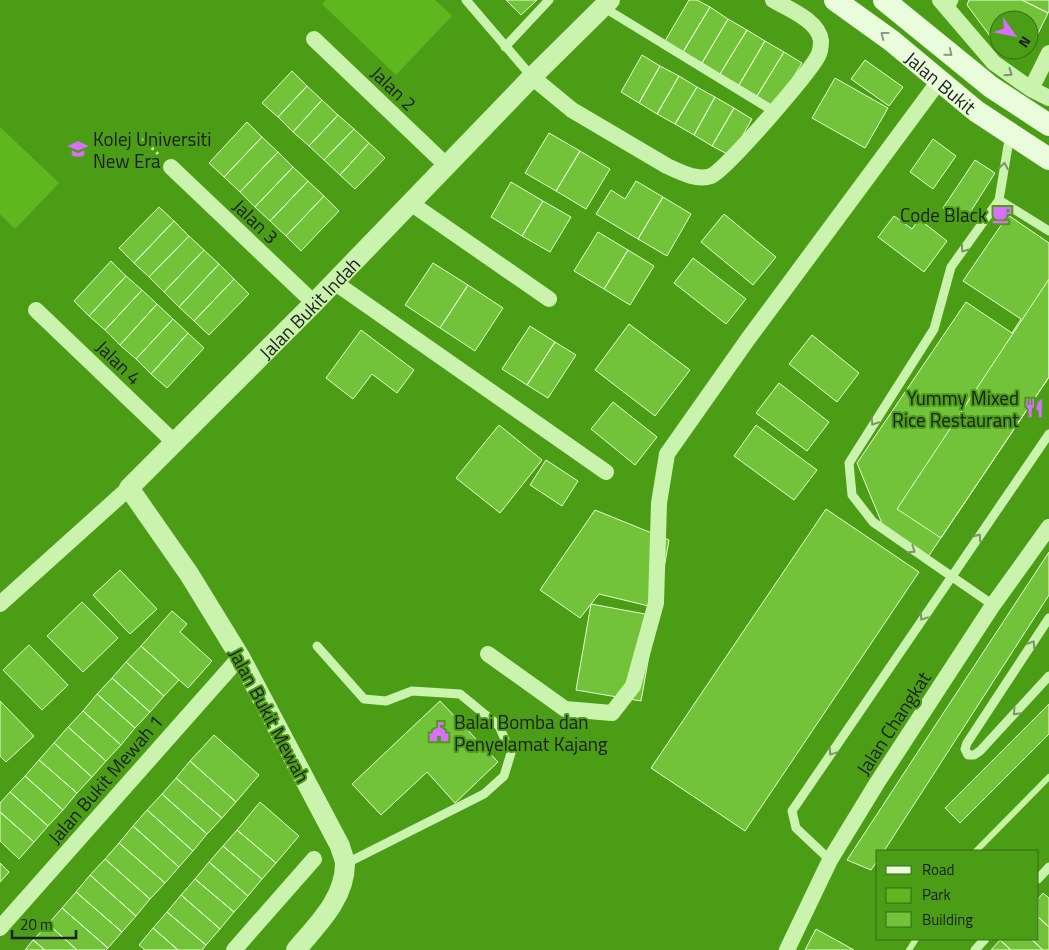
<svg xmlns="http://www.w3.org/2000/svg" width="1049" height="950" font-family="'Titillium Web',sans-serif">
  <rect width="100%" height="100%" fill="#4c9d16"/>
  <!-- green -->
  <path fill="#5eb71e" d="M326 0H435L452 16 396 75 322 4Z
    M0 127 59 183 15 229 0 214Z"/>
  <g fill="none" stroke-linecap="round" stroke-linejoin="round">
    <!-- stream -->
    <path stroke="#c5f5a0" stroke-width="6" d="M976 851 1049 777
      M909 950 916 939"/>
  </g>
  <!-- building -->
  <path fill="#73c33a" stroke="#e6fdd5" d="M506 0H537L521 15Z
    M689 0H697L710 7 683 52 665 41Z
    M969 0H1022L1048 13 1029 52 1002 53 1000 50H1029V20H999V48L967 5Z
    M1022 0H1049V11L1048 13Z
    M710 7 728 19 702 63 683 52Z
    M728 19 747 30 720 74 702 63Z
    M747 30 765 41 739 85 720 74Z
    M765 41 784 52 757 96 739 85Z
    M784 52 802 63 775 107 757 96Z
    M642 55 660 66 639 103 621 92Z
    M865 60 903 87 889 106 851 79Z
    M660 66 679 76 657 114 639 103Z
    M292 71 307 86 278 117 262 103Z
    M679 76 697 87 675 124 657 114Z
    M835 78 888 108 865 148 812 118Z
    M307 86 322 100 293 132 278 117Z
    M697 87 715 97 694 135 675 124Z
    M715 97 734 108 712 146 694 135Z
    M322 100 338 115 309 146 293 132Z
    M734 108 752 119 731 156 712 146Z
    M338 115 354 129 324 160 309 146Z
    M247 122 262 137 224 177 209 163Z
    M354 129 369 143 340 175 324 160Z
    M549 133 580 151 556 191 525 173Z
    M262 137 278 152 240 192 224 177Z
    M933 139 956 156 933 189 910 172Z
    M369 143 385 158 355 189 340 175Z
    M580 151 610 169 586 209 556 191Z
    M278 152 293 167 255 207 240 192Z
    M975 160 995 173 964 222 943 208Z
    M293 167 308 181 270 221 255 207Z
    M308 181 324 196 286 236 270 221Z
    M636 181 663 197 638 239 596 214 611 190 625 199Z
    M511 182 543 201 522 236 491 217Z
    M324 196 339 211 301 251 286 236Z
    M663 197 691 214 667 256 638 239Z
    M543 201 571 217 550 252 522 236Z
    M159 207 174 221 134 263 119 248Z
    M724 214 776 257 753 285 701 242Z
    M1008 215 1049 243V377L928 557 883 526 857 463 966 302 1012 333 1021 319 963 281Z
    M894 216 912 229 919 219 947 241 924 272 878 237Z
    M174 221 189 236 149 277 134 263Z
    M598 232 628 250 604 289 574 271Z
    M189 236 204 250 164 292 149 277Z
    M204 250 219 264 179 307 164 292Z
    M628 250 654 266 630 305 604 289Z
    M693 258 746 299 726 324 674 283Z
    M111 261 126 276 89 316 74 301Z
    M433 263 468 285 440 328 405 305Z
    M219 264 234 279 194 321 179 307Z
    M126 276 142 290 105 330 89 316Z
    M234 279 249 294 209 335 194 321Z
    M1049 279V377L941 538 897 509Z
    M468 285 503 308 475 351 440 328Z
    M142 290 157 304 120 345 105 330Z
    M157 304 173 319 136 359 120 345Z
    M173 319 188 333 151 374 136 359Z
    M629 324 690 370 655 416 595 370Z
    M530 326 555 342 527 385 502 369Z
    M361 330 414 370 397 393 372 374 353 399 326 378Z
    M188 333 204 348 167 388 151 374Z
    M812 335 859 373 837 402 789 364Z
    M555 342 576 355 548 398 527 385Z
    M779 383 829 422 807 451 756 413Z
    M613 402 657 437 635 465 591 429Z
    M499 425 542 460 500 513 456 478Z
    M756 425 817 470 794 500 734 456Z
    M546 460 578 481 562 506 530 485Z
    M826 509 919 572 745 831 651 768Z
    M595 510 669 540 657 608 599 594 580 618 540 590Z
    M1049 552V595L884 851H878V860L871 870 847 860Z
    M120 570 157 609 130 634 93 595Z
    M82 602 118 638 83 672 47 636Z
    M591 604 656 616 641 701 576 690Z
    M172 611 187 624 180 632 212 661 188 688 141 646Z
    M29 645 68 685 42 710 3 670Z
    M141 646 179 680 164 696 126 662Z
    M126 662 164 696 150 712 112 678Z
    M112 678 150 712 135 728 97 694Z
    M97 694 135 728 121 745 83 711Z
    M0 701 34 736 6 762 0 756Z
    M440 701 498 762 455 803 427 772 381 815 352 784Z
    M1049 704V734L960 823 945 808Z
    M83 711 121 745 106 761 68 727Z
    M68 727 106 761 92 777 54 743Z
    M214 735 259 775 236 802 190 761Z
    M54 743 92 777 77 793 39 760Z
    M39 760 77 793 63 810 25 776Z
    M190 761 236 802 222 818 176 778Z
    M25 776 63 810 48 826 10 792Z
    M176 778 222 818 207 834 162 794Z
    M10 792 48 826 34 842 0 812V803Z
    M162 794 207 834 193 851 147 810Z
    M260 802 299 836 276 863 237 830Z
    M147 810 193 851 179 867 133 826Z
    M0 812 34 842 19 859 0 841Z
    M133 826 179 867 165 883 119 843Z
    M237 830 276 863 262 879 223 846Z
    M119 843 165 883 150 899 105 859Z
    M223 846 262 879 248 896 209 862Z
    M105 859 150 899 136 916 90 875Z
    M209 862 248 896 234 912 195 879Z
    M0 863 9 872 0 882Z
    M90 875 136 916 122 932 76 892Z
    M195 879 234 912 220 929 181 895Z
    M76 892 122 932 108 948 62 908Z
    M1043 893 1049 898V927L1038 917V899Z
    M181 895 220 929 206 945 167 912Z
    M62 908 108 948 106 950H77L48 924Z
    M167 912 206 945 202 950H178L153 928Z
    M1038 917 1049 927V950H1043L1031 939H1038Z
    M48 924 77 950H45L33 940Z
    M153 928 178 950H145L139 945Z
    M816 929 854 950H805Z
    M1001 939H1031L1043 950H1011L1000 940Z
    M33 940 45 950H25Z
    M1000 940 1011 950H991Z"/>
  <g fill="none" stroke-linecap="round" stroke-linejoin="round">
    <!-- path -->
    <path stroke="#caf3ad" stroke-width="3" stroke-dasharray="2.5 4" stroke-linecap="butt" d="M138 134 158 154"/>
    <!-- service -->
    <path stroke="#caf3ad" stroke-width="9" d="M466 0 532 77
      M603 7 773 111
      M949 11 954 0
      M505 47 549 0
      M999 200 1010 134
      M993 605 873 522 852 495 849 463 934 329 951 267 999 200 1049 231
      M1049 618 967 743 965 749 968 755H974L980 751 1049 676
      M317 646 364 699 386 701 412 691 460 694 499 726 511 753 504 776 484 794 345 864
      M830 860 796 828 792 811 1049 434
      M1038 879 1049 867
      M975 950 985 939"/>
    <!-- minor -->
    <path stroke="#caf3ad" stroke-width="16" d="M940 0 994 63 1031 89 1049 98
      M314 39 446 165
      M532 77 572 110 667 166C680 172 697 181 711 176 726 170 809 73 818 56 820 52 821 45 821 41 819 21 789 9 773 0
      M1031 89 1049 53
      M171 167 314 303
      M409 202 549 299
      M334 282 606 472
      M36 310 174 442
      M0 604 129 488
      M488 654 565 709 612 713 633 686 656 603 659 503 667 454 748 339 939 81
      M0 928 240 657
      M234 950 314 859
      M787 950 830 860 877 783 993 605 1049 527"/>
    <!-- tertiary -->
    <path stroke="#caf3ad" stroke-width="20" id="s1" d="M296 950C316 926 345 899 345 864 345 859 341 851 340 846L240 657 189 574 129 488 314 303 532 77 610 0"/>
    <!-- secondary -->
    <g stroke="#e9fddc" stroke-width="22">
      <path id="s2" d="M835 0 892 41 976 111 1049 159"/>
      <path d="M884 0 991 87 1049 125"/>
    </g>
  </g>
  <!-- one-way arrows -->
  <defs><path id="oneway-chevron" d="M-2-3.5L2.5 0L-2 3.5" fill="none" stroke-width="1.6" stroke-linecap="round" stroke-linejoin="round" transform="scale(1.25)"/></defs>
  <g stroke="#8d9886">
    <use href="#oneway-chevron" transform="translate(884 35) rotate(-143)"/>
    <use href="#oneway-chevron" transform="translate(949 53) rotate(39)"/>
  </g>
  <g stroke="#7c936c">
    <use href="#oneway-chevron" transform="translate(1009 73) rotate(35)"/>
    <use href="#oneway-chevron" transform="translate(1004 166) rotate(-81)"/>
    <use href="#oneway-chevron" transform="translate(964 249) rotate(126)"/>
    <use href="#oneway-chevron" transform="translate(874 422) rotate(123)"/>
    <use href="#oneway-chevron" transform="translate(978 537) rotate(-55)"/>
    <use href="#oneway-chevron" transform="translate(912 550) rotate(35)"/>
    <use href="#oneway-chevron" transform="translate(923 617) rotate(124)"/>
    <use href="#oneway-chevron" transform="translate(1032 644) rotate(-57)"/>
    <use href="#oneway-chevron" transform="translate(1016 712) rotate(133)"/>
    <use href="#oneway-chevron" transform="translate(832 752) rotate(124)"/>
  </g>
  <!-- icons -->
  <defs>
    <symbol id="university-bare" viewBox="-9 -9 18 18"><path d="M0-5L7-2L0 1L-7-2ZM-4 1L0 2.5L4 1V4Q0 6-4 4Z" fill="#da6fff" stroke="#4c9d16" stroke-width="2.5" paint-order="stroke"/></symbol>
    <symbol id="cafe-bare" viewBox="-9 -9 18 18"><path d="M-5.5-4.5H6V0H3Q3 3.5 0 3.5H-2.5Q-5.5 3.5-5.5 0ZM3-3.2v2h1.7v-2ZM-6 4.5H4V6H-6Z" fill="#da6fff" stroke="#4c9d16" stroke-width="2.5" paint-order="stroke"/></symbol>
    <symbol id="restaurant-bare" viewBox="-9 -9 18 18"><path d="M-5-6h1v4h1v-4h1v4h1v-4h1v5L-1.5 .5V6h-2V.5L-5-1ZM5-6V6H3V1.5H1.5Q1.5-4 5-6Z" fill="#da6fff" stroke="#4c9d16" stroke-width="2.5" paint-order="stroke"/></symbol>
    <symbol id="civic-bare" viewBox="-9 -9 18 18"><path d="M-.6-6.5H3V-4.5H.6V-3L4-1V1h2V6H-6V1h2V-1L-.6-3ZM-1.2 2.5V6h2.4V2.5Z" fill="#da6fff" stroke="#4c9d16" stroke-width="2.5" paint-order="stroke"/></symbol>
  </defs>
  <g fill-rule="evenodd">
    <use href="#university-bare" x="64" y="135" width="28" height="28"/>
    <use href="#cafe-bare" x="988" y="200" width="28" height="28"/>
    <use href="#restaurant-bare" x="1020" y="394" width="28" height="28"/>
    <use href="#civic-bare" x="425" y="718" width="28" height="28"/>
  </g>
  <g text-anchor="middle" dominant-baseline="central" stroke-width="4" stroke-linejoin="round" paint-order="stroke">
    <!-- street labels -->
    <g font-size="19" fill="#1d1d1d" stroke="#4c9d16">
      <text stroke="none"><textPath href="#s2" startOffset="134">Jalan Bukit</textPath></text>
      <text transform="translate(394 88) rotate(44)">Jalan 2</text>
      <text transform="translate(256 221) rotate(44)">Jalan 3</text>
      <text stroke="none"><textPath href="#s1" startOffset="791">Jalan Bukit Indah</textPath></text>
      <text transform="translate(119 362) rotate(44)">Jalan 4</text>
      <text transform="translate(270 715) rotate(62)">Jalan Bukit Mewah</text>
      <text transform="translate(893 723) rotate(-57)">Jalan Changkat</text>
      <text transform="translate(105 779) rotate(-49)">Jalan Bukit Mewah 1</text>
    </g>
    <!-- poi labels -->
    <g font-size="19" fill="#1d1d1d" stroke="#4c9d16" text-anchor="start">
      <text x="93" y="138">Kolej Universiti<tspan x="93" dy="22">New Era</tspan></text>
      <text x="987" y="214" text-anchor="end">Code Black</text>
      <text x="1019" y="397" text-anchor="end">Yummy Mixed<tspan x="1019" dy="22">Rice Restaurant</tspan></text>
      <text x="454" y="721">Balai Bomba dan<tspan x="454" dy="22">Penyelamat Kajang</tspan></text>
    </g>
  </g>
  <!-- legend -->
  <rect x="876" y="850" width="162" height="90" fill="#4c9d16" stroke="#396a19"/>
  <rect x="886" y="866" width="25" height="8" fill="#e9fddc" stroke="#396a19"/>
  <text x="922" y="875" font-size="15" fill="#1d1d1d">Road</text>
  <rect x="886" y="888" width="25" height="15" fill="#5eb71e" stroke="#396a19"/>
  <text x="922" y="900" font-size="15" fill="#1d1d1d">Park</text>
  <rect x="886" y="912" width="25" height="15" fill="#73c33a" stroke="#396a19"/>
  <text x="922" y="925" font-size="15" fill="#1d1d1d">Building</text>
  <!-- north arrow -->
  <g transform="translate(1014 35) rotate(123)"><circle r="24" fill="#4c9d16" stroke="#396a19"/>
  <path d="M0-4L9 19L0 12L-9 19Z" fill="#da6fff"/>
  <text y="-8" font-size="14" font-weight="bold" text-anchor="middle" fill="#1d1d1d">N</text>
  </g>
  <!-- scale -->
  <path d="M12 930v8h64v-8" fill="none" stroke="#1d1d1d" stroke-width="2.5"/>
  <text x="20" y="930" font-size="15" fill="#1d1d1d" stroke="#4c9d16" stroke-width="4" paint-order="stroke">20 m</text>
</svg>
